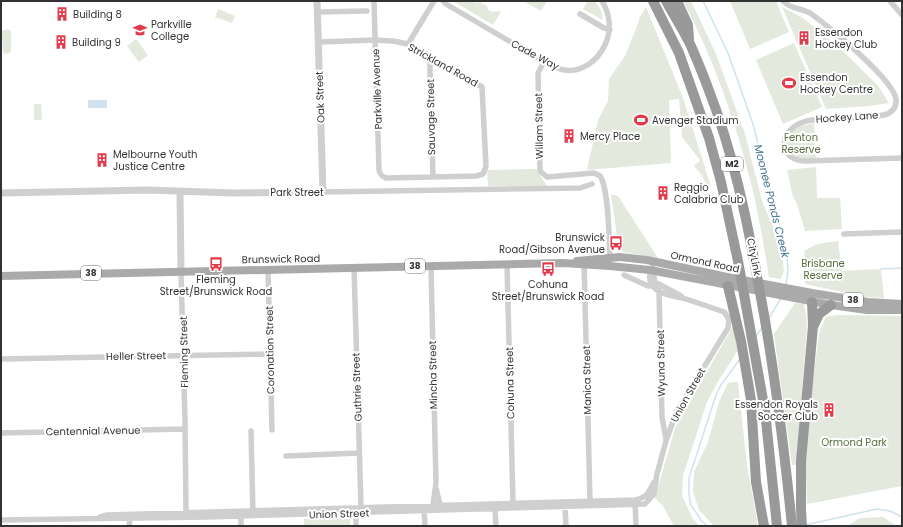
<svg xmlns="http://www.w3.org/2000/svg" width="903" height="527" font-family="Poppins,sans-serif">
  <rect width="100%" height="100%" fill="#fff"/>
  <!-- green -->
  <path fill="#e3e9dc" d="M453 1H473L477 3 480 2 487 6 488 10 493 12 498 11 501 12 493 25Z
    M523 1H547L541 11Z
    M588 1H595L601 10 603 20 583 9Z
    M683 1H691L716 54 745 134 762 201 775 232 782 256 784 270 781 279 769 277C764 247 759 216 752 187 736 123 714 59 683 1Z
    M730 1H776L789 32 750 49Z
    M646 7 683 98 711 187 708 188 701 174 694 166 700 160 682 137 679 99 669 100 671 163 587 170 598 120 608 101 609 79 625 56 639 21V19Z
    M782 7 803 18 843 51 879 87 889 103 869 106 826 109Z
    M218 9 235 16 232 23 215 17Z
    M8 29 11 31V52L7 54 3 53 2 31Z
    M136 39 148 55 139 62 127 46Z
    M794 43 822 107 783 124 756 60Z
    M34 104H41L42 120H34Z
    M814 123 816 159C809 159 800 161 794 156 785 151 785 137 792 130 795 128 801 126 804 124L805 125Z
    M816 167 817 198H840L842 229 805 231 797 204 793 197 787 170Z
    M536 169 547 186H488L487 170Z
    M611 194 618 196 658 258 623 252 619 249Z
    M838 241 842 271 881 269 884 298 866 297 805 284V259L804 251 817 244Z
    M795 303 804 304 806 314 807 327 796 465H792L774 334Z
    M836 315 902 316V486L807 504 805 445 819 333 826 317Z
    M733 326 738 350 716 385 707 402 683 476 682 496 693 519 699 526H674L663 506 655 498 675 428Z
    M738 382 747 465 758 526H714L699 510 693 492 694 472 708 442 719 402 728 383Z
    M883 517 897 526H847L860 518Z
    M350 518V526H304V519Z"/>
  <!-- water -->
  <path fill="#cfe2ed" d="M88 100H107V108H88Z"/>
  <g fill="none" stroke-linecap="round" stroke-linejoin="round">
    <!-- stream -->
    <path stroke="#cfe2ed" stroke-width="1.5" d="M703 1 728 53 753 124 787 256 788 272 786 285
      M881 269 902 268
      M769 318 781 298
      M756 336 762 328
      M805 525 877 509 890 511 902 517
      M707 526 701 520 691 505 689 495V478L716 395 721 385 740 359"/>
    <!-- minor -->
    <path stroke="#cfcfcf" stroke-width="5.5" d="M443 1 446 4C473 20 499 35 526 51 538 57 550 68 564 70 582 73 598 60 605 45 612 30 610 14 602 1
      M783 1C790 9 801 8 810 13 828 26 893 79 896 99 897 108 891 113 884 115 866 118 846 118 828 119 820 119 812 119 803 122 778 131 777 160 805 161L902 158
      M890 1 902 15
      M317 12 367 11
      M580 14 604 28 610 30
      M319 42 375 40 393 41 408 44 482 87 486 166 483 174 476 176 386 178C382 176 380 175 379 170L375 40V36L374 1
      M408 44 434 1
      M544 62 538 73 540 171 547 177 594 173 600 176C609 188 609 241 610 258
      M433 177 430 78V64L433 58
      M323 192 580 188 592 184
      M844 234 902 232
      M584 261 590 501
      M507 264 513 503
      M431 266 436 483 433 505
      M354 267 361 507
      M268 270 272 430
      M181 272 185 421 186 513
      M654 273V278L655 282 681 296
      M624 275 648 286 652 285
      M658 284 659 291 662 417 666 439
      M1 359 270 354
      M251 431 253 514
      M1 433 185 429
      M286 456 359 453
      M436 488 440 505
      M635 502 636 526
      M565 507 566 526
      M424 508 425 526
      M495 509 496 526
      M356 513V526
      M241 516V526
      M100 517 107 515 635 500C647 498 649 492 654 482
      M1 520 207 517 645 504 654 494 657 474 666 441 676 413 728 328 729 321 727 316 724 312C713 308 701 304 689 300 678 296 659 296 652 285 647 278 651 269 654 262
      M129 526 130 519"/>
    <!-- tertiary -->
    <path stroke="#cfcfcf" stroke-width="7" d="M180 191 181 272
      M1 193 148 190 233 193 323 192 317 1"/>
    <!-- primary -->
    <path stroke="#aaa" stroke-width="8" d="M577 261 620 257 647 260 732 278 812 293 868 302 902 304
      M1 276 563 263 610 266 650 270 831 305 867 310H902"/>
    <!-- motorway -->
    <path stroke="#999" stroke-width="10" d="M653 1 679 53 709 138 721 182 738 261 765 411 777 526
      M666 1C674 16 684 31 691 46 697 60 703 74 708 88 733 152 747 219 759 287 774 366 784 446 792 526
      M677 1 688 25 689 39
      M728 286 741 341 751 400 756 482 764 526
      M814 325 819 314 831 305
      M802 526 801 510V461L813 326 812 302"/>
  </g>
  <!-- icons -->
  <defs>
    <symbol id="building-bare" viewBox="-9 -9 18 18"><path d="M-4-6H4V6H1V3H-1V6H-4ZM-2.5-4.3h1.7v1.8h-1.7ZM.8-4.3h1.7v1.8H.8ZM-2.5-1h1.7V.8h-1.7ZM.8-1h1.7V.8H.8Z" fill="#e23c4c" stroke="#fff" stroke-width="2.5" paint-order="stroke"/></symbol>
    <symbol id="school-bare" viewBox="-9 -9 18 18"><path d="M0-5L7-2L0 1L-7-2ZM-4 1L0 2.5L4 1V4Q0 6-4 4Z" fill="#e23c4c" stroke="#fff" stroke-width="2.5" paint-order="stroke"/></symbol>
    <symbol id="stadium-bare" viewBox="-9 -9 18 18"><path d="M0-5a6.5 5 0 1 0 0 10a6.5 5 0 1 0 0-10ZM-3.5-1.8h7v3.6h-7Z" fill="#e23c4c" stroke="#fff" stroke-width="2.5" paint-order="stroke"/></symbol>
    <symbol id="bus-bare" viewBox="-9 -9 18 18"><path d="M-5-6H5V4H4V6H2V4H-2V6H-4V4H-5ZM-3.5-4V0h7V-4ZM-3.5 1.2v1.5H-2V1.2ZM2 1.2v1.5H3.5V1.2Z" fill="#e23c4c" stroke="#fff" stroke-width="2.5" paint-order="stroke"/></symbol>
  </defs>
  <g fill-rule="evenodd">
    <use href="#building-bare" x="52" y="4" width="20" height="20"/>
    <use href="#school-bare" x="130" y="20" width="20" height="20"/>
    <use href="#building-bare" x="794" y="28" width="20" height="20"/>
    <use href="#building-bare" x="51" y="32" width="20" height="20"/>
    <use href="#stadium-bare" x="779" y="73" width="20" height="20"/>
    <use href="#stadium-bare" x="631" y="110" width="20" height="20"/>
    <use href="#building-bare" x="559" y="126" width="20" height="20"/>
    <use href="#building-bare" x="92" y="150" width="20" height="20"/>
    <use href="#building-bare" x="653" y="183" width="20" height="20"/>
    <use href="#bus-bare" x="606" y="233" width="20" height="20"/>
    <use href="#bus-bare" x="206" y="254" width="20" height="20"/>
    <use href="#bus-bare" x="538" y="259" width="20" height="20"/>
    <use href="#building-bare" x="819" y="400" width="20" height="20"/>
  </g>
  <g text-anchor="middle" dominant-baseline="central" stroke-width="4" stroke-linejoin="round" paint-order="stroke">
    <!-- shield labels -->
    <g fill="#fff" stroke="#707070" stroke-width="1">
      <rect x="721" y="157" width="22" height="14" rx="3"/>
      <rect x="405" y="259" width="20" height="14" rx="3"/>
      <rect x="81" y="266" width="20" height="14" rx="3"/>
      <rect x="843" y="293" width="20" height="14" rx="3"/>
    </g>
    <g font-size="9" font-weight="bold" fill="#323232">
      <text x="732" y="164">M2</text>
      <text x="415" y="266">38</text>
      <text x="91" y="273">38</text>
      <text x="853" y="300">38</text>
    </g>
    <!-- poi labels -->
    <g font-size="10" fill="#323232" stroke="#fff" text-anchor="start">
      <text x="73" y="14">Building 8</text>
      <text x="151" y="24">Parkville<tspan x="151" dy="12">College</tspan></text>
      <text x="815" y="32">Essendon<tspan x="815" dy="12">Hockey Club</tspan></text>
      <text x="72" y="42">Building 9</text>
      <text x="800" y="77">Essendon<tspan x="800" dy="12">Hockey Centre</tspan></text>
      <text x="652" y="120">Avenger Stadium</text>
      <text x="580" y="136">Mercy Place</text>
      <text x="113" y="154">Melbourne Youth<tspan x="113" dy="12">Justice Centre</tspan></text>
      <text x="674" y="187">Reggio<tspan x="674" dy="12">Calabria Club</tspan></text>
      <text x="605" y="237" text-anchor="end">Brunswick<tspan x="605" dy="12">Road/Gibson Avenue</tspan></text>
      <text x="216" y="279" text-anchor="middle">Fleming<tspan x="216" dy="12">Street/Brunswick Road</tspan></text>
      <text x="548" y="284" text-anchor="middle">Cohuna<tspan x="548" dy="12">Street/Brunswick Road</tspan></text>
      <text x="818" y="404" text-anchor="end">Essendon Royals<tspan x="818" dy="12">Soccer Club</tspan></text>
    </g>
    <!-- street labels -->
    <g font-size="10" fill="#323232" stroke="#fff">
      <text transform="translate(535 55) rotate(28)">Cade Way</text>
      <text transform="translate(443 65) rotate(29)">Strickland Road</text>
      <text transform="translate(377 89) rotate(-92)">Parkville Avenue</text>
      <text transform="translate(320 97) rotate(-92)">Oak Street</text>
      <text transform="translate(431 117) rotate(-91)">Sauvage Street</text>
      <text transform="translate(847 117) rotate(-4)">Hockey Lane</text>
      <text transform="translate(539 126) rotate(-91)">Willam Street</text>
      <text x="297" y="192">Park Street</text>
      <text transform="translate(754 257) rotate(79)">CityLink</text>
      <text transform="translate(281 259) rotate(-1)">Brunswick Road</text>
      <text transform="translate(705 262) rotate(12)">Ormond Road</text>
      <text transform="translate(270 350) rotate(-91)">Coronation Street</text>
      <text transform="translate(184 352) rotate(-91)">Fleming Street</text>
      <text transform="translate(136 356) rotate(-1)">Heller Street</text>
      <text transform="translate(661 363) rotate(-91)">Wyuna Street</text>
      <text transform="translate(433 375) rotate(-91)">Mincha Street</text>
      <text transform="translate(587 380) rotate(-91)">Manica Street</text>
      <text transform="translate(510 383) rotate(-91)">Cohuna Street</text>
      <text transform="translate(357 387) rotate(-92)">Guthrie Street</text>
      <text transform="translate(688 395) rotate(-61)">Union Street</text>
      <text transform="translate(93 431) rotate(-1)">Centennial Avenue</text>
      <text transform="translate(339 514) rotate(-2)">Union Street</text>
    </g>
    <!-- park labels -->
    <g font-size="10" fill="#576e40" stroke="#fff">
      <text x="801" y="137">Fenton<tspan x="801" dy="12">Reserve</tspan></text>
      <text x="823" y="263">Brisbane<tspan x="823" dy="12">Reserve</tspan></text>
      <text x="854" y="442">Ormond Park</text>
    </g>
    <!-- water labels -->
    <g font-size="11" font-style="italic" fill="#417694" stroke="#fff">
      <text transform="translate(772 201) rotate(76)">Moonee Ponds Creek</text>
    </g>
  </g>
  <!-- border -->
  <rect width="903" height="527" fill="none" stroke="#323232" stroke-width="4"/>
</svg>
